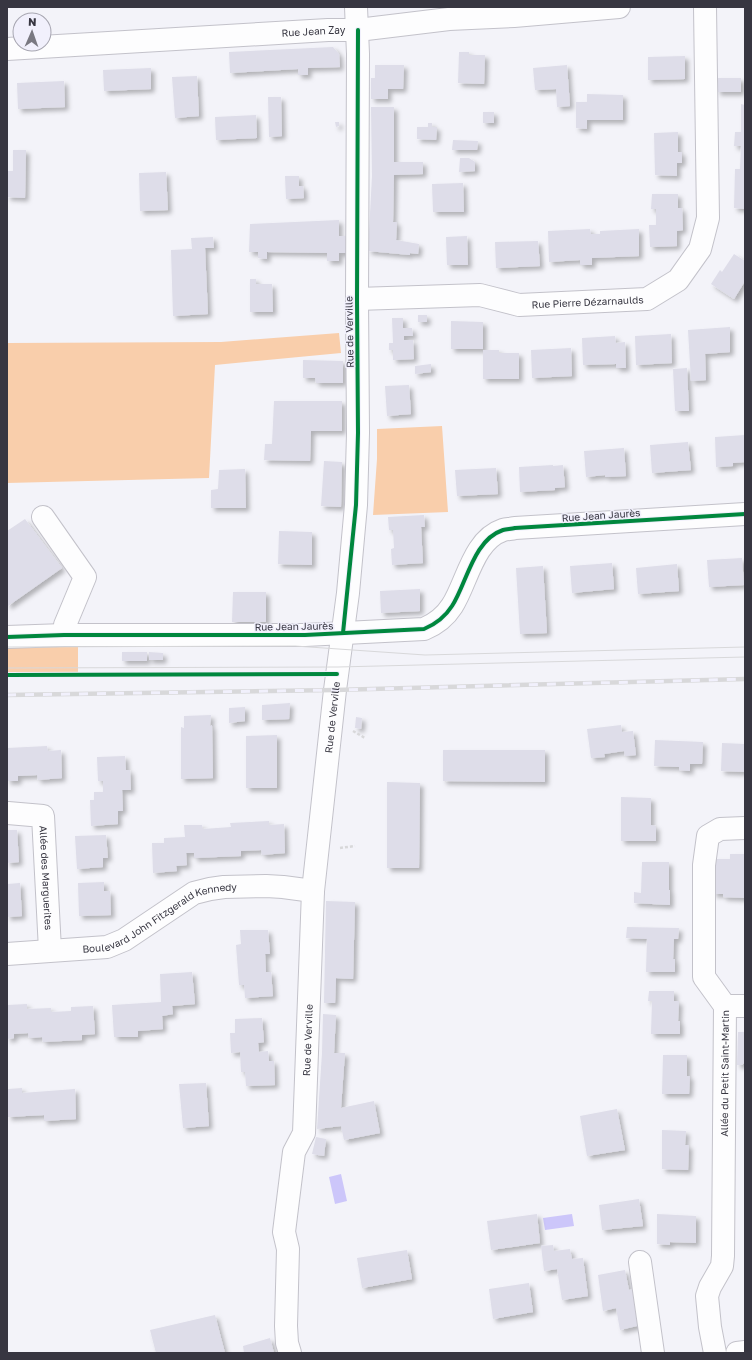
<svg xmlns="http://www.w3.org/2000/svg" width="752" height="1360" font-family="'Golos Text',sans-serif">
  <defs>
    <filter id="shadow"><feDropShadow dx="3.5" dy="3.5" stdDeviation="2" flood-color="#0004"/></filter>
  </defs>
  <rect width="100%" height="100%" fill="#f3f3f9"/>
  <!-- green -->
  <path fill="#f9ceab" d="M339 333 341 353 215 365 209 478 7 483V343L221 342Z
    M442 426 448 512 373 515 377 459V429Z
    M7 644 78 645V672L7 673Z"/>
  <!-- water -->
  <path fill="#ccc6fa" d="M341 1174 347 1201 335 1204 329 1177Z
    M572 1214 574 1226 545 1230 543 1218Z"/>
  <!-- building -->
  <path fill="#dedde9" filter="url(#shadow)" d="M333 47 339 54 340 67 308 68V75H298V69L230 73 229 52Z
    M459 52H469V55H485L484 84 458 83Z
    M685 56V79L648 80V57Z
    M375 65H404L403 89H388V99H371V78H375Z
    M567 65 570 106 557 107 556 89 535 90 533 68Z
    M151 68V89L104 91 103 70Z
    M197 76 199 116 175 118 172 77Z
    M716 78H741V92H717Z
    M64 81 65 107 18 109 17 83Z
    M587 94 623 95V120H587V129L576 128V102H587Z
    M268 97H281L282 136 269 137Z
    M741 104 745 105V209L734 208 735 169H740L741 146H734L735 132H741Z
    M371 107H394V162H423V174L394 175 393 222H397L396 240 419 244 418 254 410 253V255L368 251 372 176Z
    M483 112H494V123H483Z
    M256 115 257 138 216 140 215 117Z
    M335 122H339V126L336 127Z
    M428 123H432V127H437L436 140 417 139V127H428Z
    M678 132V152H682V163H677V176L655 175 654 133Z
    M453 140 478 141 477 150H452Z
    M13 150H26L25 198 7 197V171H13Z
    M460 158H469L475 162V171L459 172Z
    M166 172 168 210 140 211 139 173Z
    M285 176H299V186H303L304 198 286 199Z
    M463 183 464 212H433L432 184Z
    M652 194H678V208H682L683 230 677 231V246L650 247 649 225H656V209H651Z
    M339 220V236H348L347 253H339V261H327V253L267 252V259L258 258V252H249L250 224Z
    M590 229 591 234H600V231L639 229V256L592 258V265H580V260L549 262 548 231Z
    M467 236 468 265H447L446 237Z
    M213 237 214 248H205L208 314 173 316 171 250 192 249 191 238Z
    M538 241 540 266 496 268 495 242Z
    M734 254 745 261V281L734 299 711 284 720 270 722 272Z
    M250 279H256V284H272L273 312H250Z
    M418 315H427V322H418Z
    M392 318H403V328H412L413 336H404V340H413L414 359 393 360V350H389V343H393Z
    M451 321 483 322V349H451Z
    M730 327V352L705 354 706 380 691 381 688 330Z
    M671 334 672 363 636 365 635 336Z
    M615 336 616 343 625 342 626 368H616V364L583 365 582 338Z
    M571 348 572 376 532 378 531 350Z
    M483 350H499V353H519V379H483Z
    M303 360 343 361V383H316L315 378H303Z
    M431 364V372L415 374V366Z
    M687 368 689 411H675L673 369Z
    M409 385 411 414 387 416 385 386Z
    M274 401H342V431H311L310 461 264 460 265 444H272Z
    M745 435V462L733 463V466L716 467 715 437Z
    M688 442 691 470 652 473 650 445Z
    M624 448 626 476 605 477V475L586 477 584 451Z
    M324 461 342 462 341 507 321 506Z
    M553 465V466L563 465 565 487 555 488V490L520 492 519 467Z
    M496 468 498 494 457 496 455 470Z
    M245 469 246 508H211V490L218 489 219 470Z
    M424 515 425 527H421L423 563 392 565 391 549 394 548 393 530H389L388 517Z
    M25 519 62 568 8 606 7 604V531Z
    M279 531 312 532V565L278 564Z
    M742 558 744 585 709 587 707 560Z
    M612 563 614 589 572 593 570 566Z
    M677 564 679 591 638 594 636 568Z
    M543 566 547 633 520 634 516 568Z
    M420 589V611L381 613 380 591Z
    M233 592H266V622H232Z
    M122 652H147V661H122Z
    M149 652 163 653V660H149Z
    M290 703 289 719 262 720V705Z
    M245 707V721L229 723V708Z
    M211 715 210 726 212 725 213 778 181 779V727L184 728V716Z
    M356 717 362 718 361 729 355 728Z
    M621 725 622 732 633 731 636 755 625 756 624 751 604 754 605 757 591 758 587 729Z
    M277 735V788H246V736Z
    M655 740 703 742 702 764H690V771L679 770V767L654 766Z
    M722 743 745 744V772L721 771Z
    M47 746 48 751 61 750 62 778 38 780 37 775 18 776V781H7V748Z
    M443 750H545V782L443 781Z
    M125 756 126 770H130L131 790H122L123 811H118V824L91 826 90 800H94V792H103V781H98L97 757Z
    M387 782 420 783 419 868H387Z
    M621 797 651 798V825L656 826V841H621Z
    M269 821V825L284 824 285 853 262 855 261 850 241 851V856L194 858V853H186L187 865 176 866 177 871 153 873 152 843H164V838L185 837 184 825H202L203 829 231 827 230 823Z
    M7 830H17L19 862 7 863Z
    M106 835 108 858H103V867L77 869 75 836Z
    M730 854H745V898L723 897V894H713V859H730Z
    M642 862H669V890H670V905L634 903V892L641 893Z
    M104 882V891H110L111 915 79 916 78 883Z
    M20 883 22 916 7 917V884Z
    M326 901 355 902 353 979 336 978 335 1003H324Z
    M627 927 679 928 678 939H674L673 959H675V972H646L647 939 626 938Z
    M240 930H268L270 954H265L266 972H271L273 996 245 998 244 985H239L236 945 241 944Z
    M192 972 195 1004 172 1006 173 1014 162 1016 163 1029 138 1031V1037H114L112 1005 161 1002 160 974Z
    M649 991H674V1001H679L678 1021H680V1034H651L652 1001H648Z
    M27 1004V1009L51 1008V1012L71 1011V1007L93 1006 95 1034 82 1035V1040L43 1042 42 1037 29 1038 28 1033 14 1034V1038L7 1039V1005Z
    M323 1014 336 1015 334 1053H345L341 1108 374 1101 380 1133 344 1140 341 1126 317 1129 322 1053Z
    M262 1018 264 1042 258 1043 259 1052 268 1051 269 1061H274L275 1085 246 1086 245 1072H241L240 1052 231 1053 230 1033H235V1019Z
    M738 1032H745V1062L742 1065H737Z
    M663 1055H687V1076H690L689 1094H662Z
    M206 1083 209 1126 183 1128 179 1084Z
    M22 1088V1093L75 1089 76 1119 44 1121V1115L8 1117V1089Z
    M617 1109 625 1150 587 1156 580 1116Z
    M662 1130 686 1131 685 1145H689L688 1170 662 1169Z
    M316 1137 326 1139 324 1156 312 1154Z
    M639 1199 643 1226 602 1230 599 1205Z
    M537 1214 540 1243 491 1250 487 1221Z
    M657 1214 696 1216V1243L670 1242V1245L657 1244Z
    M553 1245 554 1251 570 1249 572 1259 583 1258 588 1296 562 1300 557 1269 544 1271 541 1246Z
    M407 1250 412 1279 362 1288 357 1258Z
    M625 1270 629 1290 635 1289 641 1325 620 1330 616 1308 603 1311 598 1275Z
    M529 1283 533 1312 493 1319 489 1289Z
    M215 1315 225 1353H156L150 1330Z
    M270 1338 274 1353H244L243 1346Z"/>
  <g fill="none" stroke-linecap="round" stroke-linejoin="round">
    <defs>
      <g id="minor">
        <path id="s1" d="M7 49 328 30H358L449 19 514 16 619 7"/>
        <path id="s2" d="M357 299 480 295 519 305 647 299 678 280 700 249 708 218 705 7"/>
        <path d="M43 517 85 577 65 625 64 635"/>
        <path d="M7 637 64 635H305L424 629C436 624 445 617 452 606 467 583 473 540 503 530 507 529 511 529 515 528L745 514"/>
        <path id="s3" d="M8 813 43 816 50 950"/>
        <path id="s4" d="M7 954 107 947 124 940 194 893 210 889 224 887 266 886 283 887 313 891"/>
        <path d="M725 1006H745"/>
        <path d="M640 1262 653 1353"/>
        <path id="s5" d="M290 1353 287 1343 286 1326 288 1249 284 1232 294 1152 304 1133 313 891 335 690 348 593 356 505 358 433 357 299 358 54 356 7"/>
        <path id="s6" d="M715 1353 710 1327 707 1296 710 1287 722 1266 723 1256 725 1006 704 977V865L708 836 720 829 745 828"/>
      </g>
      <path id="major" d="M737 1353 745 1352"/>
    </defs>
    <!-- minor casing -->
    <use href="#minor" stroke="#c3c2ca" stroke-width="24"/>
    <!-- major casing -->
    <use href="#major" stroke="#c3c2ca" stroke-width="24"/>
    <!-- path -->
    <path stroke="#d8d8da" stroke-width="2.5" stroke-dasharray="3 2" stroke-linecap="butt" d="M353 731 365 738
      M340 848 355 846"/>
    <!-- minor -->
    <use href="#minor" stroke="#fdfdfe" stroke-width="22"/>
    <!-- major -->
    <use href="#major" stroke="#fdfdfe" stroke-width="22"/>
    <!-- tram -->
    <path stroke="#d8d8da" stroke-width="1" d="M7 647 295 646 425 655 745 647
      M7 668 338 667 745 657"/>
    <defs>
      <path id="rail" d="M7 695 335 690 745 679"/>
    </defs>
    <!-- rail casing -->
    <use href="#rail" stroke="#d8d8da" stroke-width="4.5"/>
    <!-- rail -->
    <use href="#rail" stroke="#f1f0fc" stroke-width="3" stroke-dasharray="9" stroke-linecap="butt"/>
    <defs>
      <path id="cycleway" d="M343 633 356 505 358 433 357 299 358 30
        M7 637 64 635H305L424 629C436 624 445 617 452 606 467 583 473 540 503 530 507 529 511 529 515 528L745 514
        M7 675 337 674"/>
    </defs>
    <!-- cycleway casing -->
    <use href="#cycleway" stroke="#f1f0fc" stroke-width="6"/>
    <!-- cycleway -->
    <use href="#cycleway" stroke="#00873e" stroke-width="4"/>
  </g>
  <g text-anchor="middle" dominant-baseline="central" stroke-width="3" stroke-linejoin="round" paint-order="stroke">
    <!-- street labels -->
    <g font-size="10" fill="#373641" stroke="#f1f0fc">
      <text stroke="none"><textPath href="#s1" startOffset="307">Rue Jean Zay</textPath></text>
      <text stroke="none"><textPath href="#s2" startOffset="232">Rue Pierre Dézarnaulds</textPath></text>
      <text transform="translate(349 332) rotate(-91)">Rue de Verville</text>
      <text transform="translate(601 515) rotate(-4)">Rue Jean Jaurès</text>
      <text transform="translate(294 626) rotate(-1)">Rue Jean Jaurès</text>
      <text stroke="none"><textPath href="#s5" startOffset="641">Rue de Verville</textPath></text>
      <text stroke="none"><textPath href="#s3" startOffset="97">Allée des Marguerites</textPath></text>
      <text stroke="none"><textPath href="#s4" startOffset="161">Boulevard John Fitzgerald Kennedy</textPath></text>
      <text stroke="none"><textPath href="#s5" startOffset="317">Rue de Verville</textPath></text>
      <text stroke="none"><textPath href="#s6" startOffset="284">Allée du Petit Saint-Martin</textPath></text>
    </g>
  </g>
  <!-- border -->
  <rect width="752" height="1360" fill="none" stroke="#373641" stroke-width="16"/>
  <!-- north arrow -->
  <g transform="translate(32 32) rotate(2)"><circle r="19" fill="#f1f0fc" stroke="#a7a6b1"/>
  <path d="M0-3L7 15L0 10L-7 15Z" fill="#797881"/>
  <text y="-6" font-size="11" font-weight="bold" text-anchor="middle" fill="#373641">N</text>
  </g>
</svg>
